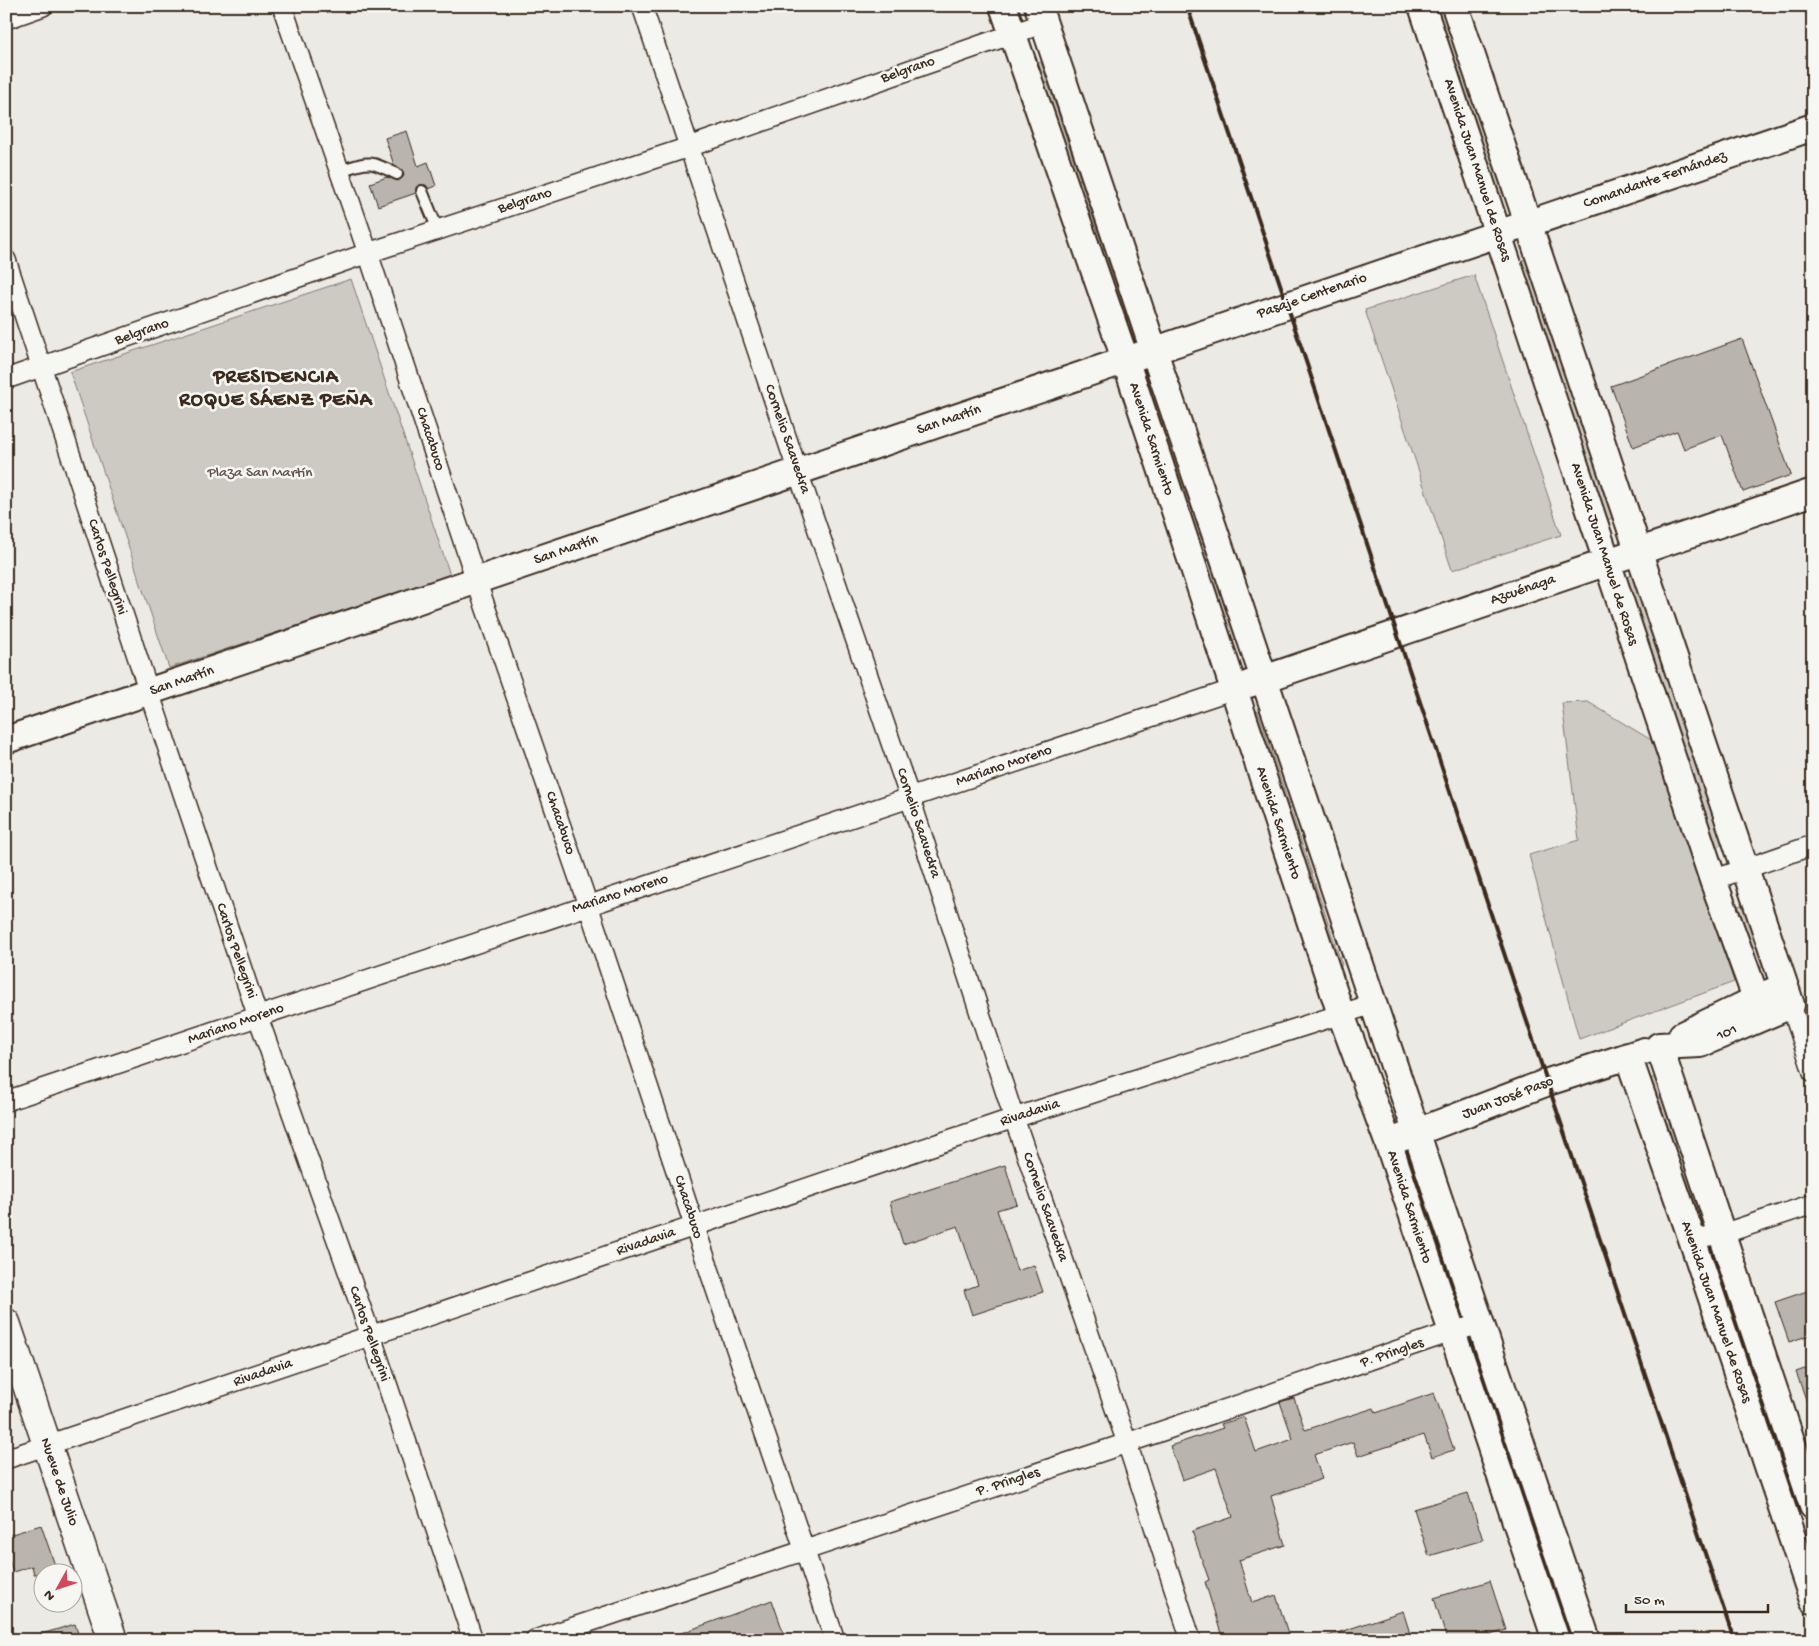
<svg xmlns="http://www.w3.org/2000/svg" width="1819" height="1646" font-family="'Gochi Hand',sans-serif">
  <rect width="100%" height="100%" fill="#ebeae5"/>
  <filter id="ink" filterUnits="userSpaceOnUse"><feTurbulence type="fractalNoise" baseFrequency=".02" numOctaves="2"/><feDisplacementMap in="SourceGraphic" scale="10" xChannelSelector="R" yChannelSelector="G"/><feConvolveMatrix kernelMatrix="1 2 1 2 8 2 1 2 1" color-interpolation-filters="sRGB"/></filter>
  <g filter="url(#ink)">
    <!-- green -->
    <path fill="#cdcac4" stroke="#847a71" d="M1435 6H1446L1509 190 1499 194Z
      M1041 62 1128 322 1119 325 1032 65Z
      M1529 258 1616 517 1607 520 1520 261Z
      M1474 275 1561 535 1452 570 1365 310Z
      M351 279 450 575 169 668 70 372Z
      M1153 398 1236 639 1228 642 1145 401Z
      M1637 573 1727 843 1716 847 1627 577Z
      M1588 702 1653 741 1734 982 1579 1039 1529 855 1579 840 1562 703Z
      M1258 711 1342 965 1336 967 1251 713Z
      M1748 903 1768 966 1758 969 1738 906Z
      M1656 1077 1701 1211 1693 1214 1649 1079Z
      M1412 1161 1454 1289 1447 1291 1405 1163Z
      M1476 1357 1557 1600 1550 1603 1468 1360Z"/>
    <!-- building -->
    <path fill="#bab4ae" stroke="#3b2a1e" d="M407 131 418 166 428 162 436 186 429 189 426 185H420L416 187V193L378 206 370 183 387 177 398 181 403 177 404 174 402 170 394 165 385 138Z
      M1742 339 1791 475 1743 492 1722 435 1684 449 1677 431 1633 447 1611 386Z
      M1005 1165 1017 1204 997 1210 1017 1271 1034 1265 1043 1292 972 1315 964 1290 978 1285 958 1226 903 1244 890 1202Z
      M1813 1289V1334L1789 1342 1775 1302Z
      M1813 1366V1412L1811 1413 1796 1372Z
      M1434 1393 1454 1450 1432 1457 1424 1435 1358 1456 1353 1442 1314 1455 1322 1479 1271 1496 1285 1545 1239 1560 1252 1603 1276 1595 1290 1640H1223L1205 1582 1209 1580 1192 1531 1233 1517 1216 1468 1182 1480 1170 1446 1223 1428 1221 1424 1244 1417 1256 1452 1293 1439 1280 1402 1294 1398 1305 1430 1374 1408 1376 1413Z
      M1468 1493 1483 1540 1429 1556 1414 1509Z
      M41 1525 58 1574H34L32 1566 13 1572 6 1551V1536Z
      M1490 1581 1506 1630 1475 1640H1447L1434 1598Z
      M772 1600 786 1640H669L668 1638Z
      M1403 1611 1412 1640H1325V1637Z
      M75 1624 80 1640H35V1636Z"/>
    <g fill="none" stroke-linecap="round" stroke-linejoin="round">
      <defs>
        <path id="lane" d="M339 171C370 161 368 160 397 174
          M422 191 438 230"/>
        <path id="street" d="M282 6 368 253 476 580 588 905 694 1225 835 1640
          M642 6 798 472 910 798 1014 1118 1127 1443 1191 1640
          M6 19 43 6
          M6 260 149 692 258 1017 371 1336 473 1640
          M6 379 368 253 689 147 1044 23
          M1713 880 1813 845
          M1791 1005 1813 1072
          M6 1101 1234 689
          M1692 1239 1722 1234 1813 1204
          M6 1459 1014 1118 1373 1004
          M535 1640 1127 1443 1451 1332 1481 1324"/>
        <path id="secondary" d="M1003 6 1125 359 1341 1014 1388 1142 1556 1640
          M1038 6 1587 1640
          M1422 6 1713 880 1756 998
          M1455 6 1791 1005 1700 1044 1659 1046
          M1249 684 1813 492
          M6 740 1813 127
          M1682 1035 1771 992
          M1659 1046 1813 1506
          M1628 1056 1692 1239 1813 1600
          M1401 1138 1548 1082 1644 1051"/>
        <path id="primary" d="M6 1323 113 1640"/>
      </defs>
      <!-- lane casing -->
      <use href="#lane" stroke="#3b2a1e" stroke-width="14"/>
      <!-- street casing -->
      <use href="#street" stroke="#3b2a1e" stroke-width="22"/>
      <!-- secondary casing -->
      <use href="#secondary" stroke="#3b2a1e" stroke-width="30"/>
      <!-- primary casing -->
      <use href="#primary" stroke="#3b2a1e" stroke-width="31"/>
      <!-- lane -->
      <use href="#lane" stroke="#f6f6f2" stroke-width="10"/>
      <!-- street -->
      <use href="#street" stroke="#f6f6f2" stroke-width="19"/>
      <!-- secondary -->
      <use href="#secondary" stroke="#f6f6f2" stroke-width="26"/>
      <!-- primary -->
      <use href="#primary" stroke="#f6f6f2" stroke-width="28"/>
      <!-- rail -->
      <path stroke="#3b2a1e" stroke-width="4" d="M1187 6 1734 1640"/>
    </g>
  </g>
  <g text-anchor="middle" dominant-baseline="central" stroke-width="5" stroke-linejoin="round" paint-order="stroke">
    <!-- street labels -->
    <g font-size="15" fill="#3b2a1e" stroke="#f6f6f2">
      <text transform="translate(908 70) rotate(-19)">Belgrano</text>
      <text transform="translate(1477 170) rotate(72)">Avenida Juan Manuel de Rosas</text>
      <text transform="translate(1655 180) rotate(-19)">Comandante Fernández</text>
      <text transform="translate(525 201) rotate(-18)">Belgrano</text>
      <text transform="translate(1312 296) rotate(-19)">Pasaje Centenario</text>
      <text transform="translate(142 332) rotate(-19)">Belgrano</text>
      <text transform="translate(949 420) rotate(-19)">San Martín</text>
      <text transform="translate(430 439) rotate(72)">Chacabuco</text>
      <text transform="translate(787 439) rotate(71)">Cornelio Saavedra</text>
      <text transform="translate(1151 439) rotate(72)">Avenida Sarmiento</text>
      <text transform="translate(566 550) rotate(-19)">San Martín</text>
      <text transform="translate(1604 554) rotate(72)">Avenida Juan Manuel de Rosas</text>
      <text transform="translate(107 567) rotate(72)">Carlos Pellegrini</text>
      <text transform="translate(1523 590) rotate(-19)">Azcuénaga</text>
      <text transform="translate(182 681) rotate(-19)">San Martín</text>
      <text transform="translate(1004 766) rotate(-19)">Mariano Moreno</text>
      <text transform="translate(560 823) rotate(71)">Chacabuco</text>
      <text transform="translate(918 823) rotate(72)">Cornelio Saavedra</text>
      <text transform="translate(1278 823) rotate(72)">Avenida Sarmiento</text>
      <text transform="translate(620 894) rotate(-18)">Mariano Moreno</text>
      <text transform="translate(236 951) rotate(71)">Carlos Pellegrini</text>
      <text transform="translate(236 1024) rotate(-19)">Mariano Moreno</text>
      <text transform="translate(1727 1033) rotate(-23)">101</text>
      <text transform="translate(1508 1098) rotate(-21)">Juan José Paso</text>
      <text transform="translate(1030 1113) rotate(-18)">Rivadavia</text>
      <text transform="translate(688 1207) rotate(72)">Chacabuco</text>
      <text transform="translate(1045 1207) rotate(71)">Cornelio Saavedra</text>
      <text transform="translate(1409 1207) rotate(72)">Avenida Sarmiento</text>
      <text transform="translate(646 1242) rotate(-19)">Rivadavia</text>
      <text transform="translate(1716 1312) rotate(71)">Avenida Juan Manuel de Rosas</text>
      <text transform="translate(369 1334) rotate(71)">Carlos Pellegrini</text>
      <text transform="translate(1392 1353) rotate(-19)">P. Pringles</text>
      <text transform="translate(263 1373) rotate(-19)">Rivadavia</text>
      <text transform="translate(59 1482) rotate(71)">Nueve de Julio</text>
      <text transform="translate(1008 1482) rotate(-18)">P. Pringles</text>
    </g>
    <!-- park labels -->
    <g font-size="15" fill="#605248" stroke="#f6f6f2">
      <text x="260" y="473">Plaza San Martín</text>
    </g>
    <!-- district labels -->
    <g font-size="20" font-weight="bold" letter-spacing="1" fill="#3b2a1e" stroke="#f6f6f2">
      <text x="276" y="378">PRESIDENCIA<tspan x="276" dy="23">ROQUE SÁENZ PEÑA</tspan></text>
    </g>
  </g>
  <!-- margin -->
  <rect width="1819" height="1646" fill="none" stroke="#f6f6f2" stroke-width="25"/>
  <rect x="12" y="12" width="1794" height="1621" fill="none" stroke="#3b2a1e" stroke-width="2" filter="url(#ink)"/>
  <!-- north arrow -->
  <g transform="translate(58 1588) rotate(230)"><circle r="24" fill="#f6f6f2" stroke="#aba49d"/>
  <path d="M0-4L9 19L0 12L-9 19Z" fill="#d1495b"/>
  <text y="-8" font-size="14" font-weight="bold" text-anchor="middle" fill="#3b2a1e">N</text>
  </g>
  <!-- scale -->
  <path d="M1626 1604v8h142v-8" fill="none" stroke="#3b2a1e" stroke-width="2.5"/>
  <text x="1634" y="1604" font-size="15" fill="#3b2a1e" stroke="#f6f6f2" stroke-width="4" paint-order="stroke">50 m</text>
</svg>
